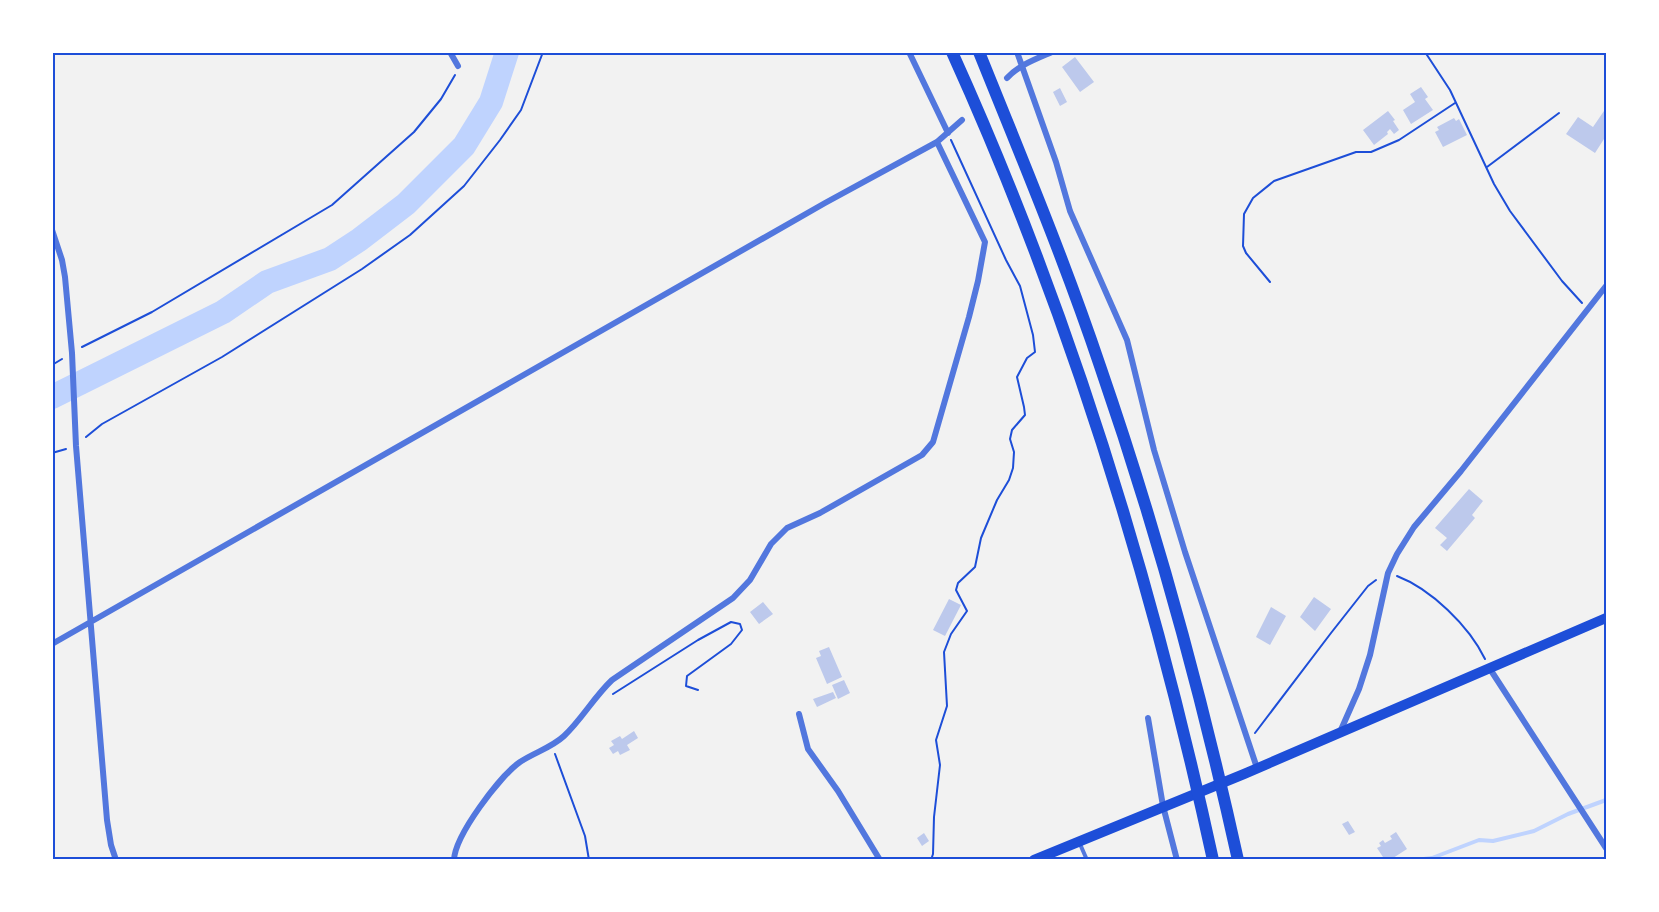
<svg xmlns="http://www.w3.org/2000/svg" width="1659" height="912" font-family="'Archivo Narrow',sans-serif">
  <rect width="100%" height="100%" fill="#f2f2f2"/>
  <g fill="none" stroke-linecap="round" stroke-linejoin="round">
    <!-- stream -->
    <path stroke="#bfd3fe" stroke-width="4" d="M1415 860 1432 858 1479 840 1493 841 1534 831 1568 814 1606 800"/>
    <!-- river -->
    <path stroke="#bfd3fe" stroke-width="24" d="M52 397 223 312 267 282 330 259 359 240 406 204 464 146 491 102 507 52"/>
  </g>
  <!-- building -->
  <path fill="#bdc9ec" d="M1075 57 1094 82 1080 92 1062 67Z
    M1421 87 1428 97 1425 99 1433 110 1411 124 1403 110 1415 102 1410 94Z
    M1060 88 1067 102 1060 106 1053 92Z
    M1606 108V141L1604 139 1595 153 1566 134 1578 117 1593 127Z
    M1388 111 1395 120 1393 121 1399 130 1394 134 1390 129 1387 132 1388 134 1374 145 1363 130Z
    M1454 118 1456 121 1459 119 1467 135 1443 147 1435 132 1439 130 1437 127Z
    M1469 489 1483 501 1472 515 1475 518 1447 551 1440 545 1447 538 1435 528Z
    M1314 597 1331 609 1315 631 1300 617Z
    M949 599 961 605 945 636 933 630Z
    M763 602 773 614 759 624 750 612Z
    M1271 607 1286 616 1270 645 1256 637Z
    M829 647 842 677 827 684 816 658 821 656 819 651Z
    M844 680 850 693 838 699 832 685Z
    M833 692 836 698 817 707 813 699Z
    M634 731 638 738 627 745 630 750 620 755 618 751 613 754 609 748 614 745 611 741 620 736 622 739Z
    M1348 821 1355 832 1349 835 1342 824Z
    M1396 832 1407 849 1390 860H1385L1377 848 1381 846 1379 843 1383 840 1385 843 1392 839 1390 836Z
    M924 833 929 841 922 846 917 838Z"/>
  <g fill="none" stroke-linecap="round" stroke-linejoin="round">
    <!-- path -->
    <path stroke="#1d4ed8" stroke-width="2" d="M1425 52 1450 90 1494 184 1510 211 1562 281 1582 303
      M1487 167 1559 113
      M1270 282 1246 253 1243 246 1244 214 1253 198 1274 181 1356 152H1371L1399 140 1455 103
      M82 347 152 312 332 205 414 132 441 99 455 75
      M52 365 62 359
      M86 437 102 424 222 357 362 269 410 235 464 186 500 140 521 110 543 52
      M52 453 66 449
      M1397 576C1431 589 1469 626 1485 659
      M613 694 698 640 731 622 740 624 742 630 731 644 687 676 686 686 698 690
      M1255 733 1331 633 1368 586 1376 580
      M555 754 585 836 589 860
      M931 860 933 854 934 817 940 765 936 740 947 706 944 652 951 634 967 611 956 590 958 583 975 567 981 538 997 500 1009 480 1013 468 1014 452 1010 439 1012 430 1025 415 1024 407 1017 377 1027 358 1035 352 1033 335 1020 286 1006 260 951 140"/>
    <!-- service -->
    <path stroke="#5277de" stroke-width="4" d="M1080 844 1087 860"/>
    <!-- minor -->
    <path stroke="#5277de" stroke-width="6" d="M450 52 458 66
      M909 52 948 133
      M1017 52 1056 162 1070 211 1127 340 1154 450 1185 552 1257 768
      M1007 78C1019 65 1036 59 1052 52
      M52 230 62 260 65 277 72 353 76 446 107 820 111 845 116 860
      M52 644 825 203 937 142 962 120
      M1490 669 1606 848
      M799 714 808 749 838 791 880 860
      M1148 718 1163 806 1177 860
      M1340 732 1359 689 1370 655 1388 573 1397 554 1414 527 1461 471 1606 286
      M454 860C455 835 500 776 520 762 535 752 551 748 564 736 582 719 594 697 612 680L733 598 750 580 771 544 787 528 820 513 922 455 933 442 969 317 978 281 985 242 937 142"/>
    <!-- secondary -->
    <path stroke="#1d4ed8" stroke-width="10" d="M1034 860 1244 774 1606 618"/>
    <!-- motorway -->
    <path stroke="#1d4ed8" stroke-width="12" d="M952 52C1069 310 1153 584 1213 860
      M979 52C1021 156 1064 259 1100 366 1156 528 1201 692 1238 860"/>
  </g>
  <!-- border -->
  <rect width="1659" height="912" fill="none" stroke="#ffffff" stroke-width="108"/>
  <rect x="54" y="54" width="1551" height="804" fill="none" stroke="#1d4ed8" stroke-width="2"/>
</svg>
